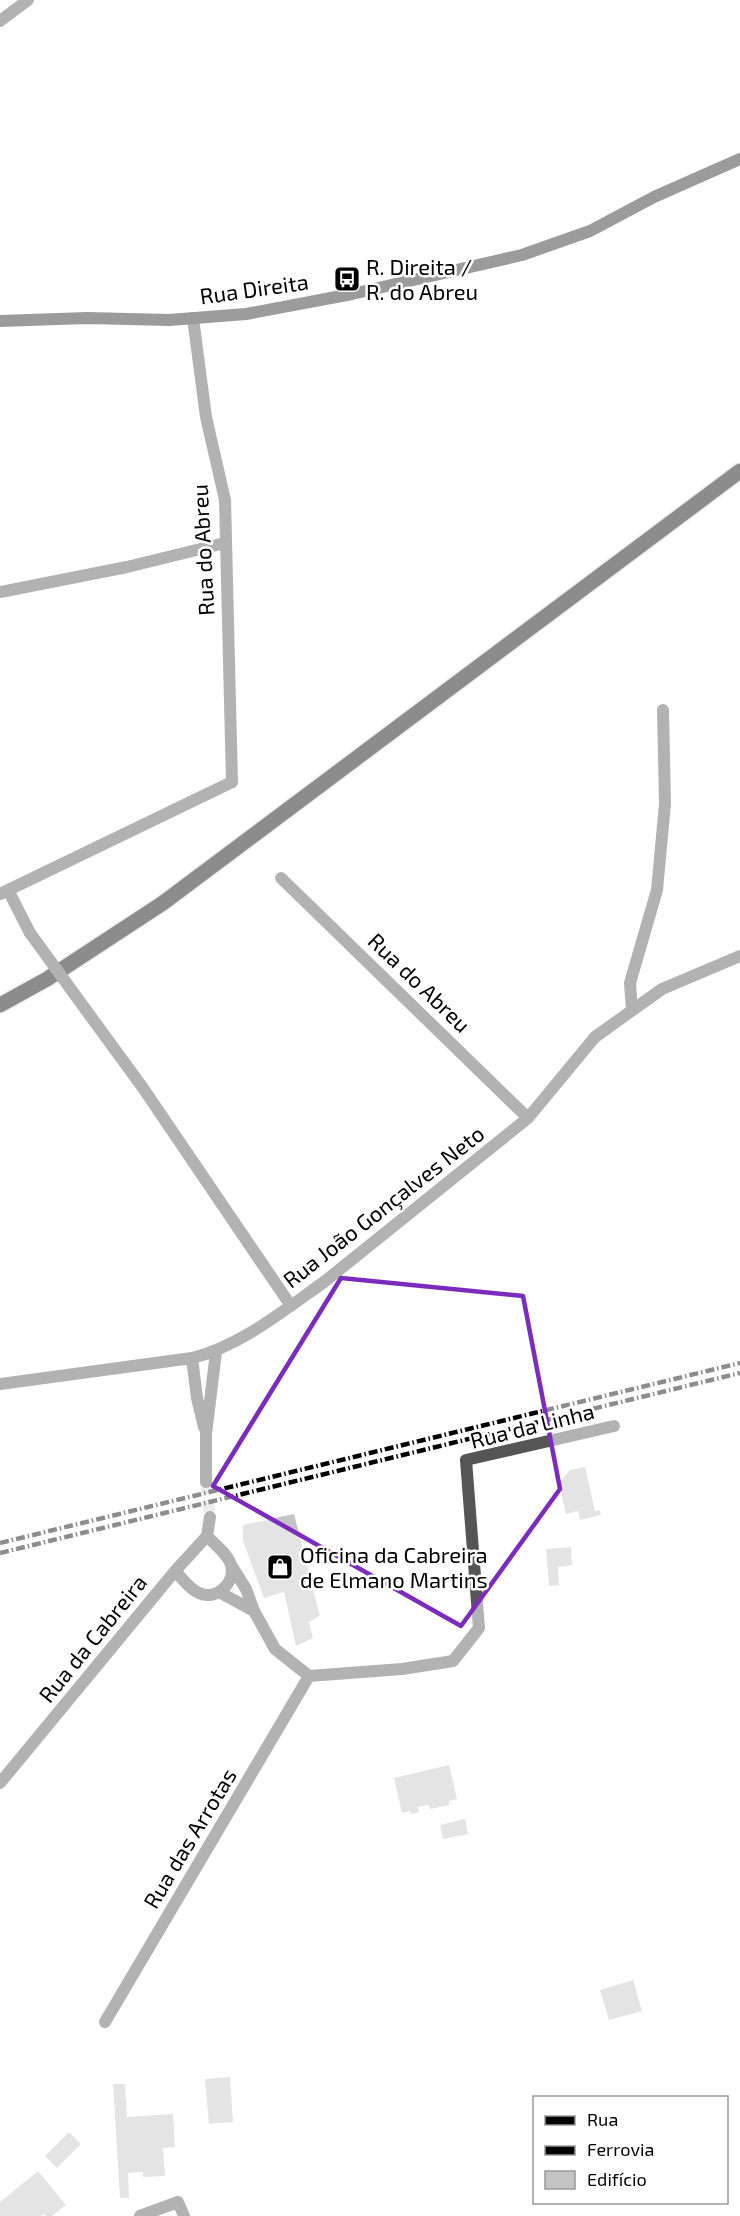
<svg xmlns="http://www.w3.org/2000/svg" width="740" height="2216" font-family="'Exo 2',sans-serif">
  <rect width="100%" height="100%" fill="#fff"/>
  <!-- building -->
  <path fill="#c4c4c4" d="M585 1467 595 1511 600 1510 601 1515 580 1520 578 1511 566 1514 559 1483 570 1470Z
    M294 1514 320 1616 309 1622 313 1638 296 1646 284 1592 264 1598 243 1541V1525Z
    M571 1547 572 1565 558 1567 559 1585 549 1586 546 1549Z
    M449 1765 457 1799 449 1801V1805L430 1809 429 1805 418 1807 419 1812 411 1814 410 1811 402 1813 394 1778Z
    M465 1819 468 1834 443 1839 440 1825Z
    M633 1980 642 2011 609 2020 600 1990Z
    M230 2077 233 2122 209 2124 205 2079Z
    M113 2084H125L127 2117 173 2114 175 2147 163 2148 165 2176 143 2177V2172L128 2173 129 2198H120Z
    M69 2132 81 2144 57 2168 45 2156Z
    M38 2171 66 2205 52 2216H46L44 2214 41 2216H0V2202Z"/>
  <g fill="none" stroke-linecap="round" stroke-linejoin="round">
    <!-- minor-tunnel -->
    <path stroke="#d9d9d9" stroke-width="12" stroke-dasharray="12 6" stroke-linecap="butt" d="M206 1482 210 1517"/>
    <defs>
      <path id="primary" d="M0 1005 47 979 163 903 740 471"/>
    </defs>
    <!-- primary casing -->
    <use href="#primary" stroke="#dbdbdb" stroke-width="18"/>
    <!-- minor -->
    <path stroke="#555" stroke-width="12" d="M0 21 28 0
      M0 592 127 567 225 543
      M281 878 528 1118
      M8 890 30 933
      M0 894 232 782 225 500 206 417 193 318
      M86 1010 143 1088 291 1306
      M632 1010 630 983 657 890 665 804 663 710
      M192 1358 197 1398 204 1427
      M0 1384 192 1358C240 1346 283 1311 324 1282L528 1118 595 1037 662 989 740 956
      M206 1482V1434L216 1352
      M231 1565 246 1589 254 1611 275 1649 309 1676 402 1669 453 1661 479 1628 466 1460 614 1426
      M175 1571C182 1578 189 1589 199 1593 216 1601 236 1583 231 1565 228 1554 215 1545 207 1536
      M219 1592 254 1611
      M0 1783 175 1571 207 1536 210 1517
      M105 2022 309 1676
      M140 2216 178 2202 184 2216"/>
    <!-- secondary -->
    <path stroke="#222" stroke-width="12" d="M0 321 87 318 169 320 246 314 352 294 522 255 590 231 654 197 740 159"/>
    <!-- primary -->
    <use href="#primary" stroke="#000" stroke-width="15"/>
    <!-- rail -->
    <path stroke="#000" stroke-width="4.5" stroke-dasharray="9 3 1.5 3" stroke-linecap="butt" d="M0 1543 740 1363
      M0 1553 740 1373"/>
    <!-- minor-bridge -->
    <path stroke="#555" stroke-width="12" d="M30 933 86 1010"/>
  </g>
  <!-- marked area -->
  <path d="M0 0H740V2216H0ZM341 1278 523 1296 560 1489 461 1626 213 1486Z" fill="#fff" fill-opacity=".55" fill-rule="evenodd"/>
  <path fill="none" stroke="#7b2cbf" stroke-width="4.5" stroke-linejoin="round" d="M341 1278 523 1296 560 1489 461 1626 213 1486Z"/>
  <!-- icons -->
  <defs>
    <symbol id="bus-square" viewBox="-11 -11 22 22"><rect x="-9" y="-9" width="18" height="18" rx="4" fill="#000" stroke="#fff"/><path d="M-5-6H5V4H4V6H2V4H-2V6H-4V4H-5ZM-3.5-4V0h7V-4ZM-3.5 1.2v1.5H-2V1.2ZM2 1.2v1.5H3.5V1.2Z" fill="#fff"/></symbol>
    <symbol id="shop-square" viewBox="-11 -11 22 22"><rect x="-9" y="-9" width="18" height="18" rx="4" fill="#000" stroke="#fff"/><path d="M-5-2.5h2.3a2.7 3.5 0 0 1 5.4 0H5L5.5 6h-11ZM-1.5-2.5h3a1.5 2.3 0 0 0-3 0Z" fill="#fff"/></symbol>
  </defs>
  <g fill-rule="evenodd">
    <use href="#bus-square" x="332" y="264" width="30" height="30"/>
    <use href="#shop-square" x="265" y="1552" width="30" height="30"/>
  </g>
  <g text-anchor="middle" dominant-baseline="central" stroke-width="5" stroke-linejoin="round" paint-order="stroke">
    <!-- poi labels -->
    <g font-size="22" fill="#000" stroke="#fff" text-anchor="start">
      <text x="366" y="266">R. Direita /<tspan x="366" dy="25">R. do Abreu</tspan></text>
      <text x="300" y="1554">Oficina da Cabreira<tspan x="300" dy="25">de Elmano Martins</tspan></text>
    </g>
    <!-- street labels -->
    <g font-size="22" fill="#000" stroke="#fff">
      <text transform="translate(254 288) rotate(-8)">Rua Direita</text>
      <text transform="translate(202 550) rotate(-93)">Rua do Abreu</text>
      <text transform="translate(420 982) rotate(44)">Rua do Abreu</text>
      <text transform="translate(383 1206) rotate(-38)">Rua João Gonçalves Neto</text>
      <text transform="translate(532 1425) rotate(-14)">Rua da Linha</text>
      <text transform="translate(92 1638) rotate(-51)">Rua da Cabreira</text>
      <text transform="translate(189 1838) rotate(-59)">Rua das Arrotas</text>
    </g>
  </g>
  <!-- legend -->
  <rect x="533" y="2096" width="195" height="108" fill="#ffffff" stroke="#999999" stroke-width="1.5"/>
  <rect x="545" y="2116" width="30" height="9" fill="#000000" stroke="#999999" stroke-width="1.5"/>
  <text x="587" y="2126" font-size="18" fill="#000000">Rua</text>
  <rect x="545" y="2146" width="30" height="9" fill="#000000" stroke="#999999" stroke-width="1.5"/>
  <text x="587" y="2156" font-size="18" fill="#000000">Ferrovia</text>
  <rect x="545" y="2171" width="30" height="18" fill="#c4c4c4" stroke="#999999" stroke-width="1.5"/>
  <text x="587" y="2186" font-size="18" fill="#000000">Edifício</text>
</svg>
